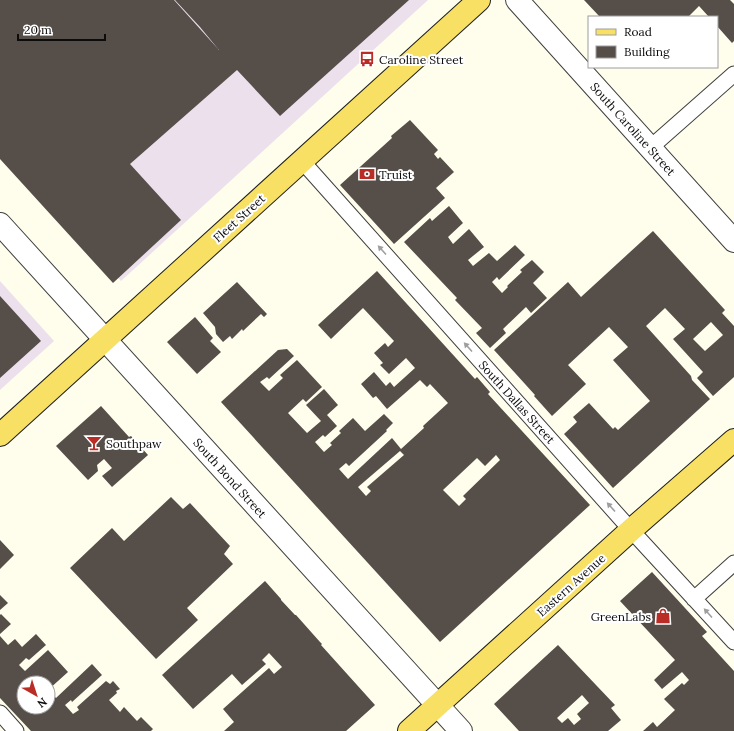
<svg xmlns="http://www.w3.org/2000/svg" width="734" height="731" font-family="Lora,serif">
  <rect width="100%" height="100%" fill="#fffdec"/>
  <!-- industrial -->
  <path fill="#ebe0eb" d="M0 0H428L121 281 0 149Z
    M0 281 54 341 0 390Z"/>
  <!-- building -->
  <path fill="#554e49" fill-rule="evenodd" d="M0 0H174L219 50 200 27 175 0H409L280 116 237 70 130 164 181 220 113 283 0 159Z
    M584 0H730L734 4V41L732 43 717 26V17H709L699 6 688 17H600Z
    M410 120 438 150 434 154 438 159 440 157 454 172 436 188 445 198 394 244 340 185 392 138 391 136Z
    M449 206 463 223 448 237 453 244 469 229 484 247 468 260 473 266 489 253 497 261 515 245 525 255 499 280 497 277 492 282 502 293 508 287 507 286 522 272 520 270 532 260 544 272 533 283 547 298 531 313 526 307 503 329 506 333 490 348 476 333 482 328 455 300 457 298 404 242 430 218 432 221Z
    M653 231 725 310 722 313 734 326V377L713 396 697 378 703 372 673 339 685 329 665 308 646 326 691 376 692 380 710 399 613 488 564 434 577 422 573 417 589 403 613 429 615 427 618 430 650 401 613 360 628 347 609 327 568 365 586 384 552 416 534 396 535 395 494 350 568 282 581 297ZM711 322 723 335 705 351 693 339Z
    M377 271 475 379 477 377 490 392 488 394 590 505 440 642 221 402 278 350 287 349 294 356 269 379 267 377 260 382 269 391 283 378 280 375 297 360 322 387 306 402 303 399 288 413 307 433 321 421 306 405 324 389 338 405 327 415 337 426 325 437 323 435 315 442 324 452 332 445 330 443 341 433 339 431 353 418 365 431 384 414 393 423 386 430 387 431 349 466 346 463 339 469 348 479 392 438 401 449 424 428 423 426 448 403 430 384 427 387 420 380 387 409 376 396 373 398 361 384 374 372 386 386 390 382 394 387 415 368 406 358 389 374 380 365 383 363 374 353 385 343 388 347 394 341 363 308 331 339 318 325ZM400 451 404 455 367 487 371 491 366 496 358 487ZM496 455 500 460 463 496 466 499 459 506 443 490 477 458 485 466Z
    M237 282 267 314 264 317 261 314 243 331 242 329 232 339 230 336 223 342 216 334 215 327 203 313Z
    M0 296 41 341 0 378Z
    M195 317 213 338 210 341 221 352 197 374 167 342Z
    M101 406 129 437 131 436 148 455 112 487 102 476 112 468 104 459 97 465 98 471 88 480 56 446Z
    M171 497 183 509 190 503 230 546 224 554 233 564 187 608 198 620 156 659 70 568 112 528 124 541Z
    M0 540 14 555 0 569Z
    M652 572 707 632 702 636 734 671V731H643L653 722 657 727 675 710 664 699 682 683 684 685 689 680 682 672 662 689 654 680 675 660 620 601Z
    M265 581 281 599V600L295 615H296L320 642 322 644 321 645 375 705 346 731H224L234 722 223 709 269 668 274 674 282 667 269 653 262 660 266 664 242 685 232 674 193 709 162 675Z
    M0 595 8 603 0 610Z
    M1 614 11 624 0 634V615Z
    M36 634 46 645 29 660 26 658 19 665 25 671 48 650 68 672 48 690 56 698 92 664 102 675 72 702 71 700 65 705 73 714 79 710 77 707 106 681 110 684 113 681 120 689 116 691 117 693 109 700 120 712 124 707 137 721 141 717 153 729 151 731H31L0 698V636L8 645 15 639 22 647ZM24 683H48V707H24Z
    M558 645 615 705 611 708 621 720 608 731H519L494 704ZM582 695 589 703 577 714 581 719 574 725 568 718 562 723 557 718Z"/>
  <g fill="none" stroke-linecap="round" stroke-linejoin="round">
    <defs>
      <path id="service" d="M650 148 734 74
        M302 161 631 530 734 642
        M694 599 734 563
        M0 713 16 731"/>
      <path id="minor" d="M0 224 461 731"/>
      <path id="tertiary" d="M517 0 734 241"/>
      <path id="primary" d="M0 435 479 0
        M409 731 631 530 734 440"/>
    </defs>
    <!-- service casing -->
    <use href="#service" stroke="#3f3f3f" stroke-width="17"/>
    <!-- minor casing -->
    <use href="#minor" stroke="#3f3f3f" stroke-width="24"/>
    <!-- tertiary casing -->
    <use href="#tertiary" stroke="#3f3f3f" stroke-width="24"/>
    <!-- primary casing -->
    <use href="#primary" stroke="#1d1d1d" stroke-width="24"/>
    <!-- service -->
    <use href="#service" stroke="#fff" stroke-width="15"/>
    <!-- minor -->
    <use href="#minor" stroke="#fff" stroke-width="22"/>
    <!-- tertiary -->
    <use href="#tertiary" stroke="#fff" stroke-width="22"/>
    <!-- primary -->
    <use href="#primary" stroke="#f7e064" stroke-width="22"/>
  </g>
  <!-- one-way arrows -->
  <defs><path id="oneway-solid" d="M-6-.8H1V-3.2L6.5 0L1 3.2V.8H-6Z"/></defs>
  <g fill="#9e9e9e">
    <use href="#oneway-solid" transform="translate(382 250) rotate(-132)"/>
    <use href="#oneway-solid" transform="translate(468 347) rotate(-132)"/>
    <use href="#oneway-solid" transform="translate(611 507) rotate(-132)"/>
    <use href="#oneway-solid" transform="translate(708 613) rotate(-132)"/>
  </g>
  <!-- icons -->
  <defs>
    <symbol id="bus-bare" viewBox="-9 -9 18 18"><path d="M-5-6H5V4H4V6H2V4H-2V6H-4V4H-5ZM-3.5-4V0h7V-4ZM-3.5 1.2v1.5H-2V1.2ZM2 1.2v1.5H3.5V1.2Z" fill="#ba2c26" stroke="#fff" stroke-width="2.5" paint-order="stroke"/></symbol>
    <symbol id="bank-bare" viewBox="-9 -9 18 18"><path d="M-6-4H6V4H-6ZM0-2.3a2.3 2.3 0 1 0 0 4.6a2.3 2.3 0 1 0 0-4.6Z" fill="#ba2c26" stroke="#fff" stroke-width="2.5" paint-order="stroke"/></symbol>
    <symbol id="bar-bare" viewBox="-9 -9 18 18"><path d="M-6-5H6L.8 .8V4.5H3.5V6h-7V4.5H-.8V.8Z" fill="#ba2c26" stroke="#fff" stroke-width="2.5" paint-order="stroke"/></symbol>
    <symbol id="shop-bare" viewBox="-9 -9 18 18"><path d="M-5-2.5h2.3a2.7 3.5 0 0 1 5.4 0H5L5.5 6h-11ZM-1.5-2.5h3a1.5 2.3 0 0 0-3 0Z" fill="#ba2c26" stroke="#fff" stroke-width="2.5" paint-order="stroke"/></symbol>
  </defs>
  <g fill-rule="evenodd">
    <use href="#bus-bare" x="356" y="48" width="22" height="22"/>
    <use href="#bank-bare" x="356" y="163" width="22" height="22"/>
    <use href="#bar-bare" x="83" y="432" width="22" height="22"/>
    <use href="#shop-bare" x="652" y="605" width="22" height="22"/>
  </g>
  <g text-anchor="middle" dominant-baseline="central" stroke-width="4" stroke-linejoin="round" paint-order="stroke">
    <!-- poi labels -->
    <g font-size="12" fill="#0c0c0c" stroke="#fff" text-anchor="start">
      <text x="379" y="59">Caroline Street</text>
      <text x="379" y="174">Truist</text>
      <text x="106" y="443">Southpaw</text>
      <text x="651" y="616" text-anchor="end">GreenLabs</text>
    </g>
    <!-- street labels -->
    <g font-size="12" fill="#0c0c0c" stroke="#fff">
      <text transform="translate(633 129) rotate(48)">South Caroline Street</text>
      <text transform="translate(239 218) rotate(-42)">Fleet Street</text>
      <text transform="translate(517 402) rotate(48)">South Dallas Street</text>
      <text transform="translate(230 478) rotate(48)">South Bond Street</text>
      <text transform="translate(571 585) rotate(-42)">Eastern Avenue</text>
    </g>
  </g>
  <!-- legend -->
  <rect x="588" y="16" width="130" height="52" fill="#ffffff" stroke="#9e9e9e"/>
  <rect x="596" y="29" width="20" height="6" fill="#f7e064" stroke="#9e9e9e"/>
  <text x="624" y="36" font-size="12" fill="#0c0c0c">Road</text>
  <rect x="596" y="46" width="20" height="12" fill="#554e49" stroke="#9e9e9e"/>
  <text x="624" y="56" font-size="12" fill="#0c0c0c">Building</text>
  <!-- north arrow -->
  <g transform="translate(36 695) rotate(141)"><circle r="19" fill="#ffffff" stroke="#9e9e9e"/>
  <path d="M0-3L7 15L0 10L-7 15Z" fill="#ba2c26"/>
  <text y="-6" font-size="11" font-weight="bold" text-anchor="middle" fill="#0c0c0c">N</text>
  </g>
  <!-- scale -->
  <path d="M18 34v6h87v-6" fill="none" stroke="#0c0c0c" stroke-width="2"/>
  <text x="24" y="34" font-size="12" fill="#0c0c0c" stroke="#ffffff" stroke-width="3" paint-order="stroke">20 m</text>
</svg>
